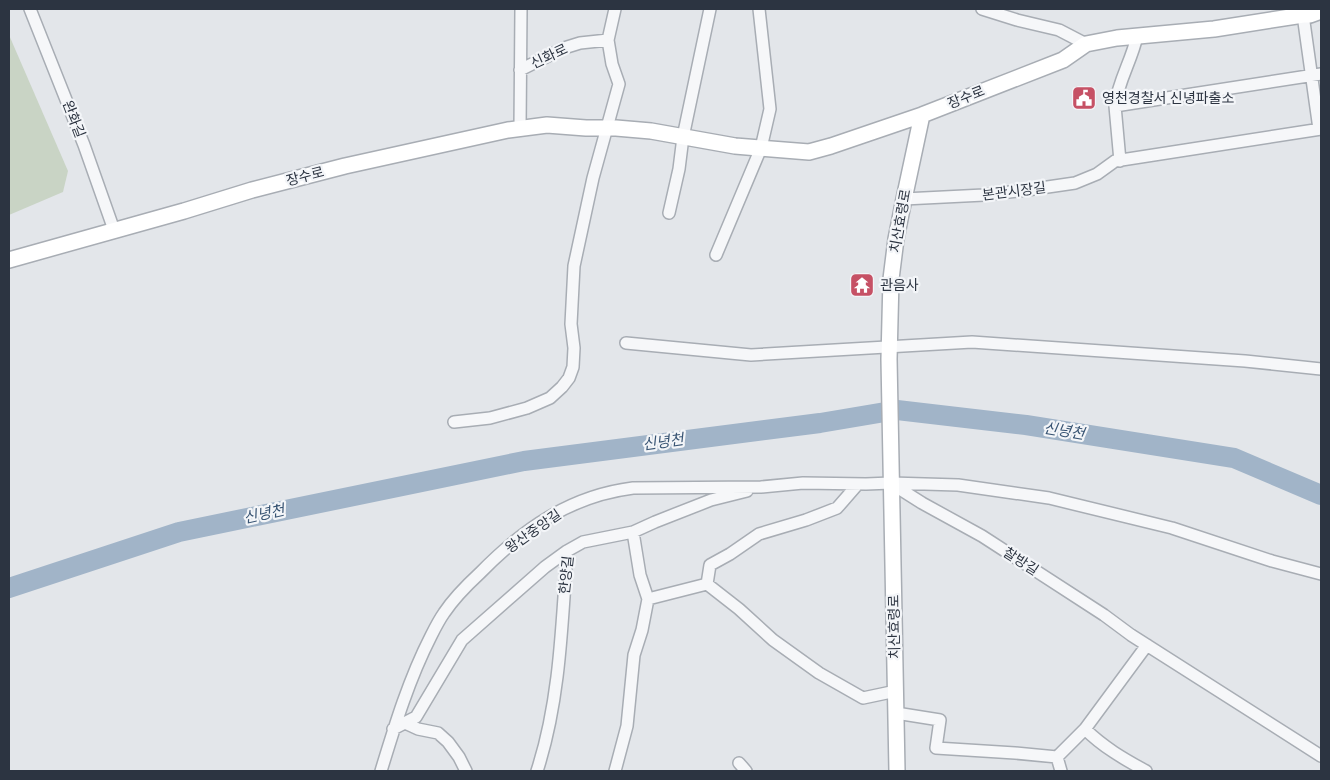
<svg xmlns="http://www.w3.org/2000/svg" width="1330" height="780" font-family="Roboto,'Noto Sans KR',sans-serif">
  <rect width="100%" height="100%" fill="#e3e6ea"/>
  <!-- green -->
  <path fill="#c9d4c5" d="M9 35 68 171 63 192 9 215Z"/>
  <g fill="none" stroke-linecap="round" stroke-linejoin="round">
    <!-- river -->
    <path stroke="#a1b4c8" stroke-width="20" d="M9 588 179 532 524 461 820 423 897 410 1026 425 1234 458 1321 495"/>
    <defs>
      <path id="street" d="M30 9 84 145 114 230
        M982 9 1017 20 1059 30 1086 44
        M1303 9V15L1319 129
        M520 70 564 48 580 43 608 40
        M1115 106C1118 81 1132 60 1137 36
        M520 128 521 9
        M1120 161 1115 106 1321 74
        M904 199 984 195 1027 190 1075 183 1097 174 1115 161 1321 129
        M669 213 679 169 683 137 710 9
        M716 255 761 148 770 109 759 9
        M626 343 751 355 972 342 1245 361 1321 369
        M454 422 490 418 527 408 550 398 562 387 569 378 573 367 574 348 571 324 574 266 593 178 619 84 612 64 608 40 615 9
        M892 484 922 503 982 536 1104 615 1131 635 1321 756
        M707 584 710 565 730 554 759 534 806 520 837 508 858 484
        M648 599 707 584 739 609 773 640 819 673 863 698 896 691
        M896 713 940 720 936 748 1015 753 1057 757
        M405 723 418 729 438 733 448 742 459 757 466 771
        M393 729 416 717 462 640 545 567 567 551 583 542 633 532 655 522 711 500 747 491
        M739 763 746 771
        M381 771C395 725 409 679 431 636 435 628 439 620 444 613 454 598 467 585 480 573 523 529 570 496 633 488L761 487 803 483 866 484 891 483 958 485 1049 498 1172 528 1272 561 1321 574
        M537 771C560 701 562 623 567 551
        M615 771 627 726 634 655 642 630 648 599 640 575 633 532
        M1061 771 1057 757 1085 729
        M1146 771C1124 759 1103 747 1085 729L1147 645"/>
      <path id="secondary" d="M9 260 184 211 252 190 345 166 508 130 547 125 586 128H616L651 131 735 146 809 152 831 146 922 115 1063 60 1086 44 1117 38 1214 29 1303 15H1310L1321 11
        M897 771 889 359 891 279 896 239 904 199 922 115"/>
    </defs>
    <!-- street casing -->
    <use href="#street" stroke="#a8adb4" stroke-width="14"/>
    <!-- secondary casing -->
    <use href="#secondary" stroke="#a8adb4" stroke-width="18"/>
    <!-- street -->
    <use href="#street" stroke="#f6f7f9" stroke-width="11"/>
    <!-- secondary -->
    <use href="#secondary" stroke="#fff" stroke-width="15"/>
  </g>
  <!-- icons -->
  <defs>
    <symbol id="civic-square" viewBox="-11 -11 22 22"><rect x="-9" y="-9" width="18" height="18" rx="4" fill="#c65165" stroke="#f3f5f8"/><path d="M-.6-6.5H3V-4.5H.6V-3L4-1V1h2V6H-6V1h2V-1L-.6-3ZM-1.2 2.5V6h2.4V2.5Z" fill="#fff"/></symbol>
    <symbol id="temple-square" viewBox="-11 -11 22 22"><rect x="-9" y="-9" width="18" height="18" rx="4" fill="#c65165" stroke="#f3f5f8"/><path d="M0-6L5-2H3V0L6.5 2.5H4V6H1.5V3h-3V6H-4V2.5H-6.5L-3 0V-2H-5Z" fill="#fff"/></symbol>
  </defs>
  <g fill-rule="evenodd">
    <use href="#civic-square" x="1070" y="84" width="28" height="28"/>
    <use href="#temple-square" x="848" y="271" width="28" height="28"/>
  </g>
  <g text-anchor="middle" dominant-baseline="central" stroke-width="4.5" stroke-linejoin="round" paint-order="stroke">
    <!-- street labels -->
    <g font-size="14" fill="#2c3441" stroke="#f3f5f8">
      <text transform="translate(549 56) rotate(-25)">신화로</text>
      <text transform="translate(966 97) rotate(-22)">장수로</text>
      <text transform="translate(74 119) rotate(69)">완화길</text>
      <text transform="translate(305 176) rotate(-15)">장수로</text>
      <text transform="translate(1014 191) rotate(-7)">본관시장길</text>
      <text transform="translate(900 221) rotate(-80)">치산효령로</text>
      <text transform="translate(533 531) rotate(-35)">왕산중앙길</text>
      <text transform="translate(1021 561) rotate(33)">찰방길</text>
      <text transform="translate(566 575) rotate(-84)">한양길</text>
      <text transform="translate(894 627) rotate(-91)">치산효령로</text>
    </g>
    <!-- poi labels -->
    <g font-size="14" fill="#2c3441" stroke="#f3f5f8" text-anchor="start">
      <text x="1102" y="98">영천경찰서 신녕파출소</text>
      <text x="880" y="285">관음사</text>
    </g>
    <!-- water labels -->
    <g font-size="15" font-style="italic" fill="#385473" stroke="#f3f5f8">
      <text transform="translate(1064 431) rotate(9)">신녕천</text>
      <text transform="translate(663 442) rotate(-8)">신녕천</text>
      <text transform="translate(264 514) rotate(-12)">신녕천</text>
    </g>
  </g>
  <!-- border -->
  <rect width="1330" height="780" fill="none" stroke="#2c3441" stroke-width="20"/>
</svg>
